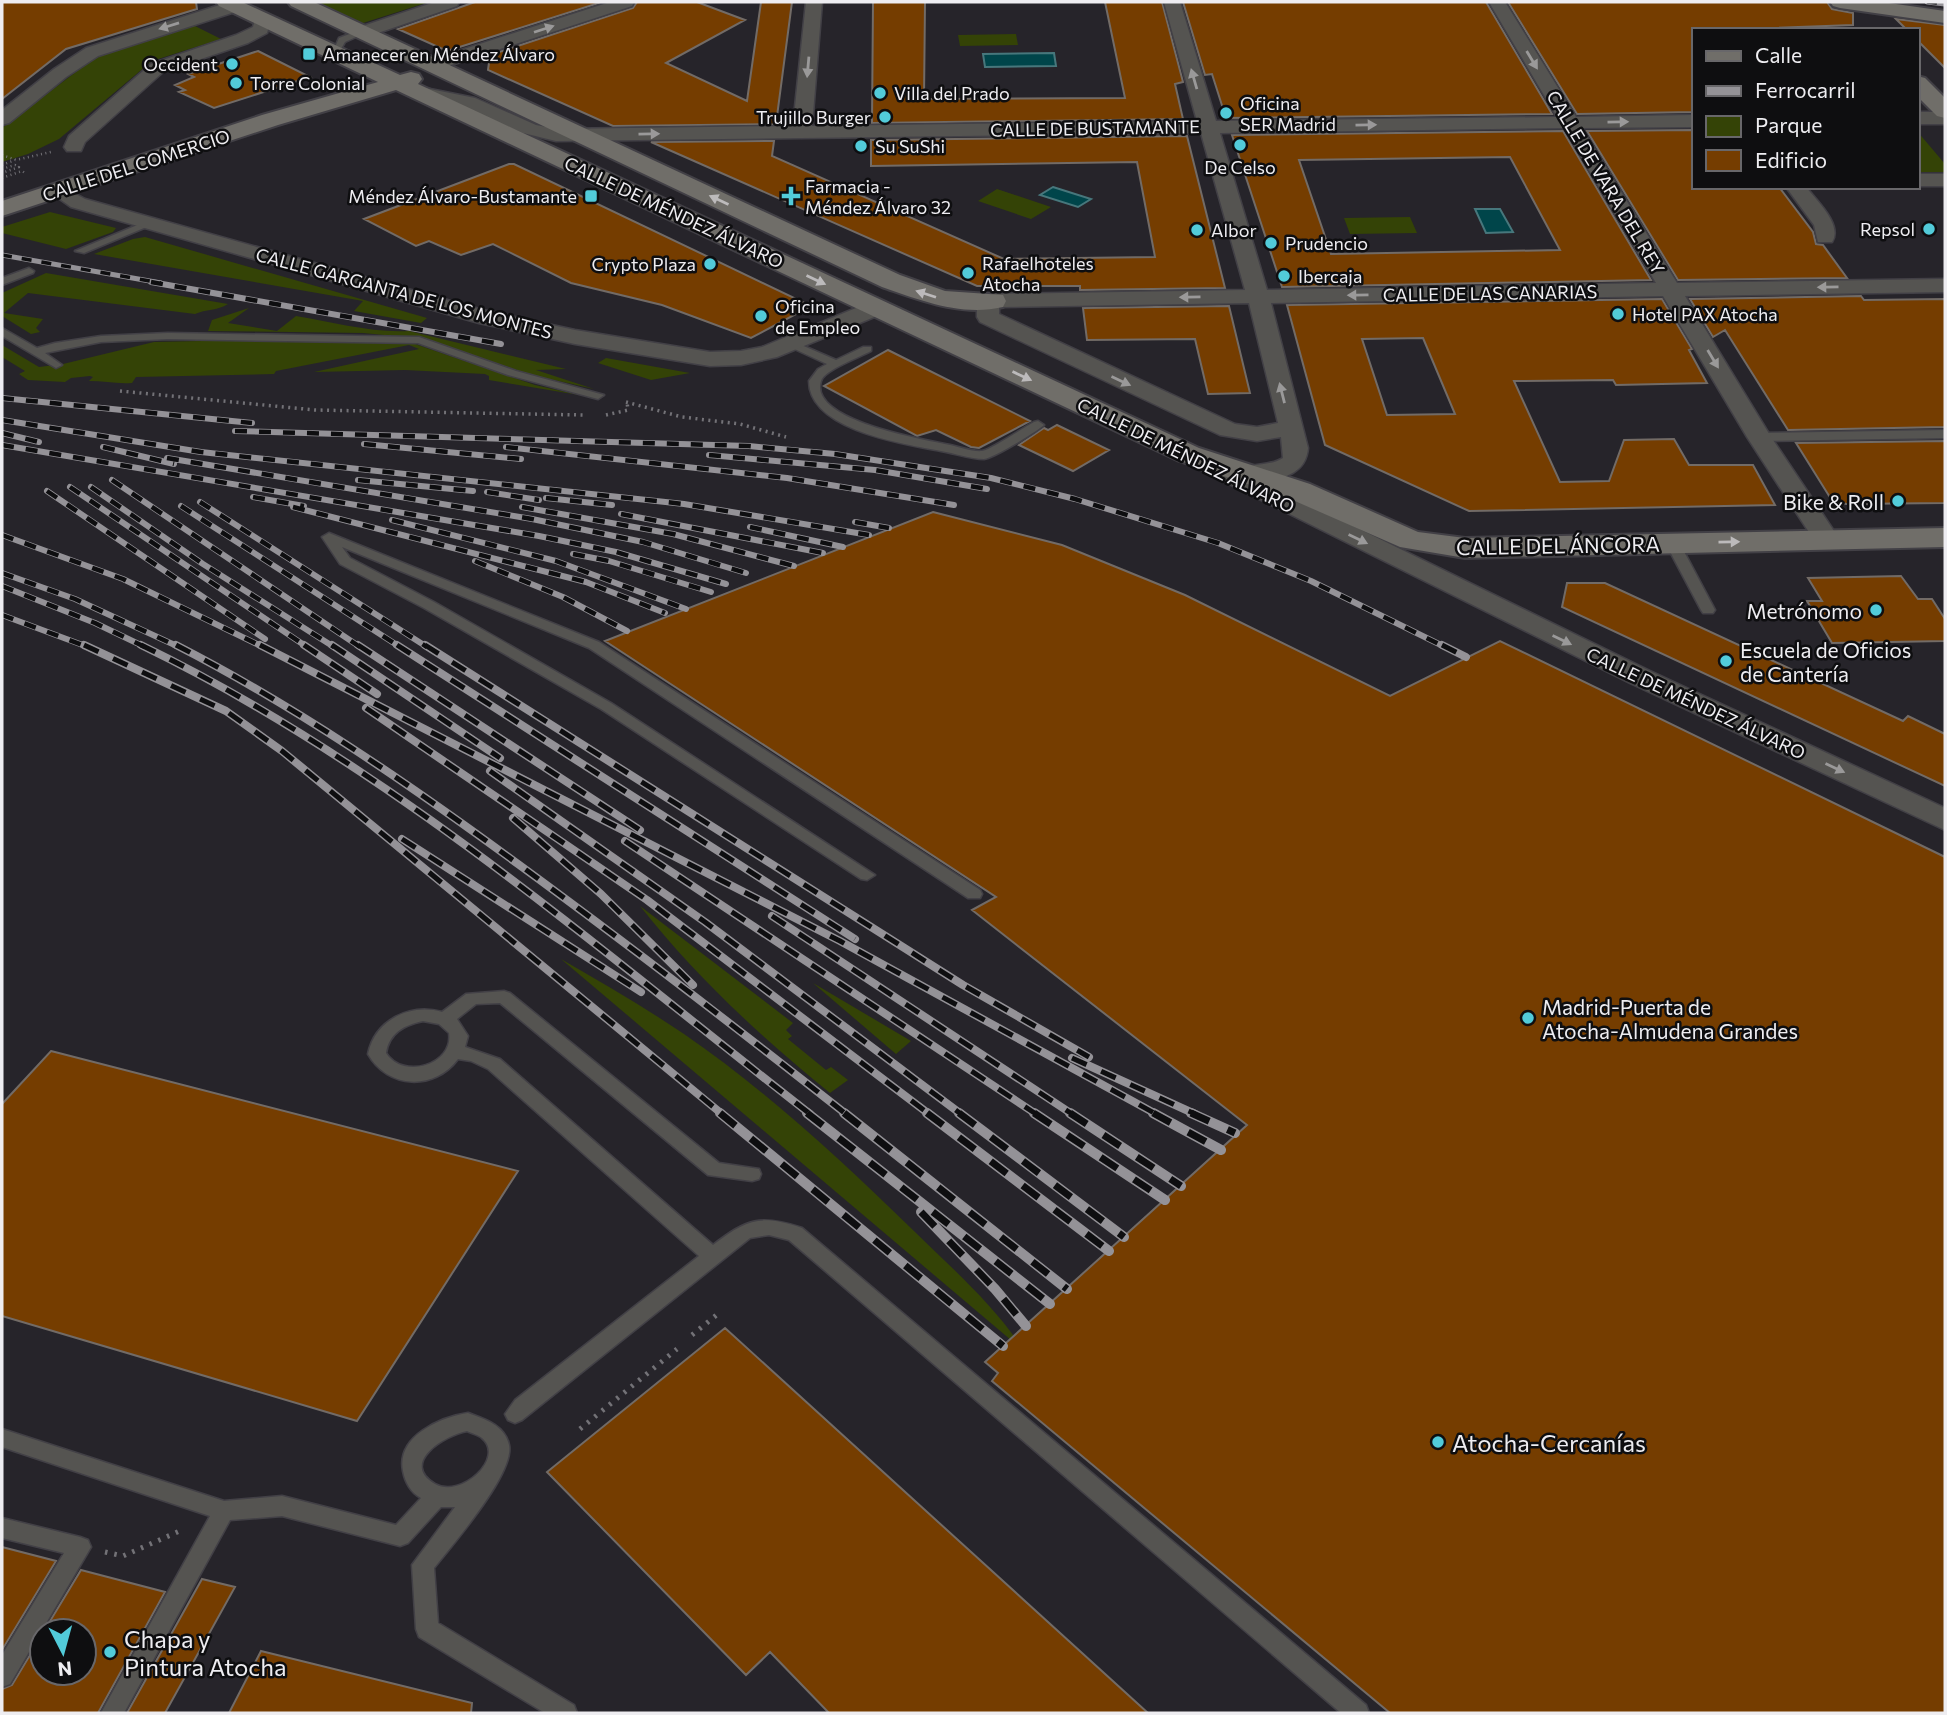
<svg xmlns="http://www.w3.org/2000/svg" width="1947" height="1715" font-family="Commissioner,sans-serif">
  <rect width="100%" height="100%" fill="#26242a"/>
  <!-- green -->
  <path fill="#344306" d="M317 2H429L363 23Z
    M193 25 221 39 152 61 59 139 28 154 2 162V128L93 59 115 49Z
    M1016 34 1018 45 960 46 958 35Z
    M1917 131 1945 164V172H1917Z
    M997 189 1051 207 1031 219 978 201Z
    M50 212 116 228 113 232 66 249 2 233V227Z
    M1410 217 1417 233 1350 234 1344 218Z
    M145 237 427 318 421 323 354 311 363 301 94 254 133 239Z
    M46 273 228 304C217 311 206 309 195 314L28 293 4 313 43 319 36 328 40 332 31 334 2 316V293Z
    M249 308 228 323 277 331 296 316C333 322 371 333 409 331L566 369 536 370 594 389 532 375 425 339 363 333 208 331 212 320Z
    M249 340 415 344 535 385 579 395 489 380V376L485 374 405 370 314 372 419 349 409 345 276 371 274 374 136 377 132 383C116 384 104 381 89 381L93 377 90 376 71 378 65 382 28 380 19 374 25 371 2 357V345L39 367 63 364 154 342Z
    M606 358 690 373 651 380 598 363Z
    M640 906 793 1023 786 1030 792 1036 788 1039 826 1070 831 1067 848 1080 830 1093C760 1036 696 977 640 906Z
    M561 959C603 983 644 1007 684 1034 767 1091 842 1161 914 1231 953 1269 996 1307 1025 1352Z
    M813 983 911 1041 896 1054Z"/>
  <!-- water -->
  <path fill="#00454a" stroke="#47777c" stroke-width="2" d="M1054 53 1056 66 985 67 983 54Z
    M1053 187 1091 199 1078 207 1040 195Z
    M1475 209H1500L1513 232 1486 233Z"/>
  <!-- building -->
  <path fill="#753d00" stroke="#726b66" stroke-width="2" fill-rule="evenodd" d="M2 2H196L197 9 66 49 2 99Z
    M475 2H602L447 51 398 29Z
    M637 2H697L745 20 666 63 747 101 761 2H792L776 124 613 126 488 70 490 55 633 8Z
    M873 2H925L924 99 1125 98 1105 2H1162L1183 82 1175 84 1183 119 872 123Z
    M1183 2H1486L1552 114 1226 118 1212 74 1205 75Z
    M1508 2H1827L1832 9 1853 13V25L1773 28 1775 30H1693V112L1577 114Z
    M1896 19 1945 25V68L1917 40V30H1907Z
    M258 51 310 77 214 108 179 92 185 90 175 85 194 77 188 74Z
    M1693 130V187H1779L1813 232 1816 244 1823 245 1847 278 1678 280 1587 131Z
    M1563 131 1651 280 1282 287 1232 135ZM1510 157 1560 250 1331 254 1299 160Z
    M1187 136 1225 288 1080 290V286H977L651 142 774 141 772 156 1004 259 1155 257 1137 162 871 166V140Z
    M509 164H514L811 306 751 338 662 305 571 283 493 244 461 255 429 241 416 246 364 219Z
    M1861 296 1864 300 1945 299V427L1788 430 1725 330 1713 337 1690 299Z
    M1662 299 1692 349 1689 350 1707 383 1616 385 1613 380 1514 381 1560 482 1609 481 1624 440 1674 439 1689 465H1753L1775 505 1469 511 1325 445 1287 305ZM1423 338 1455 414 1387 415 1362 339Z
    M1229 306 1250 393 1208 394 1195 339 1087 340 1083 308Z
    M888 350 1030 421 979 448 971 447 936 430 917 436 824 386Z
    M1057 425 1109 450 1073 471 1019 445 1044 428 1048 430Z
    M1945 441V503L1846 504 1831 499 1796 443Z
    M933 512 1062 545 1185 595 1390 696 1500 641 1945 857V1713H1390L992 1381 998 1373 985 1362 1247 1125 972 910 996 897 605 641Z
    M1901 576 1918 599H1932L1945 619V641L1832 643 1807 601H1822L1808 578Z
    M1567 583H1605L1903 721 1908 716 1945 734V786L1562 607Z
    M51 1051 518 1171 357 1421 2 1316V1104Z
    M725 1328 1148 1713H829L770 1652 746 1675 547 1472Z
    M2 1547 56 1561 2 1650Z
    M81 1570 165 1592 98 1713H2V1689L12 1685 42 1635V1673H84V1631H44Z
    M202 1579 235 1587 165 1713H127Z
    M261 1651 472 1703 471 1713H229Z"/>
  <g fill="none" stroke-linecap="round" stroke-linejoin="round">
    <defs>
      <path id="lane" d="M360 30 367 32 345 42 338 54H332L339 38Z
        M147 221 156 223 84 253 75 251Z
        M29 268 34 271 33 273 2 285V278Z
        M2 328 37 348 55 343 101 336 168 333 419 337 516 371 604 395 598 399 508 375 418 343 168 339 101 342 45 353 62 365 56 368 2 336Z
        M792 341 836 360 863 347H871V351C860 357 824 370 821 381 808 421 926 440 950 445 959 447 973 452 982 451 992 449 1023 428 1034 422L1038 421 1044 425C1036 432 994 458 984 459 970 459 954 453 941 451 904 444 809 430 809 381L818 369 827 364 788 346V342Z
        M1945 430V438L1759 441 1753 437 1759 433Z
        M329 533 599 642 980 890 982 894 980 898H968L589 648 342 547 350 558 434 602 611 703 875 875 867 880 861 879 601 709 424 608 340 564 322 537Z
        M1673 540 1680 544 1715 610 1713 613H1703L1701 610 1666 544Z
        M504 991 510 993 719 1163 759 1169 761 1174 759 1179 752 1181 708 1175 500 1003 476 1004 457 1019 468 1036 465 1047 500 1059 713 1245C747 1219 760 1214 802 1228L1366 1705 1369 1713H1341L789 1240 769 1235 750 1238 522 1420 515 1423 508 1420 505 1414 515 1400 699 1256 488 1069 471 1061 458 1059C434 1091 388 1089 368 1054 375 1020 410 1003 442 1012L466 994ZM423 1021 439 1024 449 1033C454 1065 403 1080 386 1053 389 1033 404 1025 423 1021Z
        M468 1413C484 1419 505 1425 509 1445 515 1473 453 1544 434 1568L438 1623 574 1705 577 1713H545L419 1637 416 1629 412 1565 455 1507H441L408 1543 400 1546 282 1516 230 1520 124 1713H101L210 1516 2 1447V1429L224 1501 282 1496 396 1525 421 1498C411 1493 405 1482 403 1471 396 1436 441 1417 468 1413ZM467 1431C471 1433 479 1435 482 1438 506 1458 461 1499 435 1484 399 1463 445 1435 467 1431Z
        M2 1518 80 1537 88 1540 91 1547 10 1684 2 1687V1655L64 1553 2 1538Z"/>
      <path id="street" d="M229 2H238L243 6 241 10 98 56 66 77 9 123 2 125V110L54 69 86 48Z
        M435 2H459L457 6 369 36 363 37 354 32 357 28Z
        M610 2H634L632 6 439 69H427L424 65 427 61Z
        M806 2H822L812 126 1197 121 1164 2H1180L1216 121 1557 117 1489 2H1505L1576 117 1693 115V127L1582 128 1677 283 1945 279V292L1685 296 1771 437 1840 540 1836 546 1827 548 1818 546 1747 437 1663 296 1271 303 1308 448C1306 473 1284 479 1261 481L1650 671 1945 808V830L1630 683 1199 469 1196 464 1199 459 1208 457 1217 459 1240 470C1253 462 1269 467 1283 458L1281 437 1257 441 1220 435 980 322 977 317V306L985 296 993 294 1245 290 1201 133 556 141 523 133 463 107 418 98 416 94 425 88 475 98 536 125 556 129 793 126ZM1564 128 1656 283 1267 290 1220 133ZM1249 303 1278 423 1257 427 1235 424 999 314V307Z
        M262 14 271 19 267 33 248 43 163 72 85 142 81 151H67L64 147 69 136 151 64 236 35 253 27 256 15Z
        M1917 112H1945V124H1917Z
        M1917 174H1945V186H1917Z
        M57 184 85 199 483 310 575 330 710 352 741 351 762 347 868 303H884L887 308 884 313 777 357 741 365 710 366 575 344 479 323 71 207 47 190 50 186Z
        M1786 187H1806C1817 201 1843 225 1832 242H1818L1814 225Z"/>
      <path id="secondary" d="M216 2H242L400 75 411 72 419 74 422 79 418 84 1199 448 1310 484 1418 532 1465 538 1945 528V547L1465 558 1400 547 1288 498 1177 460 396 90 278 125 2 216V201L262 115 378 82 219 6Z
        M288 2H314L900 275 945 291 1003 295 1006 301 1003 307C961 317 920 300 882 287L291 6Z
        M1830 2H1882L1945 11V23L1840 8 1833 6Z
        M1917 76 1925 78 1945 98V118L1937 116 1917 96Z"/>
    </defs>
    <!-- lane casing -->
    <use href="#lane" stroke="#424046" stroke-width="3"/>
    <!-- street casing -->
    <use href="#street" stroke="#424046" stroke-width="3"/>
    <!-- secondary casing -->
    <use href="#secondary" stroke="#424046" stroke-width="4"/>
    <!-- path-far2 -->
    <path stroke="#737277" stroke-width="2.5" stroke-dasharray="1 3.5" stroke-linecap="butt" d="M2 155 16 160 51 152
      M2 165 15 160
      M2 169 15 165 19 167 2 173
      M2 178 22 171 25 173"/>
    <!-- path-far1 -->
    <path stroke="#737277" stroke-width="3.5" stroke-dasharray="2 4.5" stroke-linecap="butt" d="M120 391 315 410 583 415
      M626 402 682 417 740 424 786 437
      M606 415 628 410 627 402"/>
    <!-- path -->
    <path stroke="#737277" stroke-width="5" stroke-dasharray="2.5 7" stroke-linecap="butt" d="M692 1335 719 1313
      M580 1429 677 1349
      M105 1552 123 1556 182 1530"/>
    <!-- lane -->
    <use href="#lane" fill="#555451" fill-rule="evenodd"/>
    <!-- street -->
    <use href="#street" fill="#555451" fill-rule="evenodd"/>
    <!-- secondary -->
    <use href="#secondary" fill="#706e69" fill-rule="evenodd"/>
    <defs>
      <path id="rail-far3" d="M1927 2 1945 4
        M2 255 161 283"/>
      <path id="rail-far2" d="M151 282 501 344
        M2 398 252 423
        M2 420 201 452 684 504 869 535
        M235 431 749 446 835 454 991 478 1075 499 1218 543 1311 581 1445 647
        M2 433 39 442
        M364 444 521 459
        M2 445 539 536 616 552 726 584
        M103 447 174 464
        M506 447 787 478 954 505
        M709 455 875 470 987 489
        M167 458 532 519 643 542 746 573
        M112 480 360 647
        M358 480 473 491
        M70 487 307 647
        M91 487 203 564 334 647
        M47 491 265 639
        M487 492 539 500
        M253 497 304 506
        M546 498 612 505
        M200 502 427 647
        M181 506 400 647
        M293 507 586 582 665 613
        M522 507 673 534 794 566
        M621 514 823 553
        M392 520 556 561 686 609
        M855 522 889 528
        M750 527 843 547
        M2 535 123 579 263 647
        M573 554 609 561 711 592
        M475 561 563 597 627 631
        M2 573 75 599 179 647
        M2 586 95 623 145 647
        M2 615 88 647"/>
      <path id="rail-far1" d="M84 645 226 711 282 751 722 1114
        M141 645C387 764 596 947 810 1114
        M176 645C297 707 409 784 518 864 629 945 738 1029 846 1114
        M260 645 840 941 1156 1114
        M304 645 377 694
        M332 645 500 758
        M358 645 640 830
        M397 645 855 939
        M425 645 963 985 1089 1057
        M1442 645 1466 657
        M366 708 647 900 929 1114
        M490 771 705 922 961 1114
        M513 818 601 894 693 985
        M402 839 641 992
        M625 841 1036 1114
        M772 916 1072 1114
        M1072 1058 1195 1114"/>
      <path id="rail" d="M720 1113 1003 1346
        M807 1113 1050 1304
        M844 1113 1067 1289
        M927 1113 1109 1251
        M959 1113 1124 1237
        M1034 1113 1165 1200
        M1070 1113 1181 1186
        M1153 1113 1221 1150
        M1191 1113 1235 1133
        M921 1212 995 1289 1026 1326"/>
    </defs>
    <!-- rail-far3 casing -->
    <use href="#rail-far3" stroke="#949297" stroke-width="5"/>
    <!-- rail-far2 casing -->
    <use href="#rail-far2" stroke="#949297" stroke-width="6"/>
    <!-- rail-far1 casing -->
    <use href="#rail-far1" stroke="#949297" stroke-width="8"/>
    <!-- rail casing -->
    <use href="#rail" stroke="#949297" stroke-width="10"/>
    <!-- rail-far3 -->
    <use href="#rail-far3" stroke="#0e0e10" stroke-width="3.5" stroke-dasharray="10" stroke-linecap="butt"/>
    <!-- rail-far2 -->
    <use href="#rail-far2" stroke="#0e0e10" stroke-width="4.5" stroke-dasharray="12" stroke-linecap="butt"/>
    <!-- rail-far1 -->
    <use href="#rail-far1" stroke="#0e0e10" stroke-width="5" stroke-dasharray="16" stroke-linecap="butt"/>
    <!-- rail -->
    <use href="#rail" stroke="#0e0e10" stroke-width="7" stroke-dasharray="20" stroke-linecap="butt"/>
  </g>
  <!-- one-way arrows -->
  <defs><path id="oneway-solid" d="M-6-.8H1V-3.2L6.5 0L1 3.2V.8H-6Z" transform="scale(1.75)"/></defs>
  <g fill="#9a9999">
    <use href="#oneway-solid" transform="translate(169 26) rotate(163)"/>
    <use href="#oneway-solid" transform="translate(544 29) rotate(-18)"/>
    <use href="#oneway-solid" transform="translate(1532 60) rotate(59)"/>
    <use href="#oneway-solid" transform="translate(808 67) rotate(95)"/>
    <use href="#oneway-solid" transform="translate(1194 79) rotate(-106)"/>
    <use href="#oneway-solid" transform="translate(1618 122) rotate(-1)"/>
    <use href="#oneway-solid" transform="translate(1366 125) rotate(-1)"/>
    <use href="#oneway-solid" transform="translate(649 134) rotate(-1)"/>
    <use href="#oneway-solid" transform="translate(1828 287) rotate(179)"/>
    <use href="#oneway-solid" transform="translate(1358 295) rotate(179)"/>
    <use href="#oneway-solid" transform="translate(1190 297) rotate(179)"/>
    <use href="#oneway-solid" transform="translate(1713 359) rotate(59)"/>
    <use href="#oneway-solid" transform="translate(1121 381) rotate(25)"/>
    <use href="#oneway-solid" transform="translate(1282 393) rotate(-104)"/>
    <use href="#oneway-solid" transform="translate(1358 539) rotate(26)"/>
    <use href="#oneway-solid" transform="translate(1562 640) rotate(26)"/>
    <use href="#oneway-solid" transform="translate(1835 768) rotate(25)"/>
  </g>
  <g fill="#bcbabb">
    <use href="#oneway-solid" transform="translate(719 200) rotate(-155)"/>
    <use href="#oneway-solid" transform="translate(816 280) rotate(25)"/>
    <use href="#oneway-solid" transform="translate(926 294) rotate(-162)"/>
    <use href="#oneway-solid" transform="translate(1022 376) rotate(25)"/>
    <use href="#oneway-solid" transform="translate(1729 542) rotate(-1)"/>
  </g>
  <!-- markers -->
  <g fill="#52cbd9" stroke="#0e0e10" stroke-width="2.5">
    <rect x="302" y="47" width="14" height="14" rx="3.5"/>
    <circle cx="232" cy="64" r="7"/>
    <circle cx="236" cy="83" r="7"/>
    <circle cx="880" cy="93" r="7"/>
    <circle cx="1226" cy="113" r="7"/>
    <circle cx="885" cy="117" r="7"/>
    <circle cx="1240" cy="145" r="7"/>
    <circle cx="861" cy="146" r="7"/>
    <rect x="584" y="189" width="14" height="14" rx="3.5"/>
    <path d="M787.5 185.5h7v7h7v7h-7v7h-7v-7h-7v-7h7z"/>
    <circle cx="1929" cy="229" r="7"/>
    <circle cx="1197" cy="230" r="7"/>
    <circle cx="1271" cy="243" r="7"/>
    <circle cx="710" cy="264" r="7"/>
    <circle cx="968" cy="273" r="7"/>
    <circle cx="1284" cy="276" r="7"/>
    <circle cx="1618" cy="314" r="7"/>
    <circle cx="761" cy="316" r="7"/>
    <circle cx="1898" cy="501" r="7"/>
    <circle cx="1876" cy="610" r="7"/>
    <circle cx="1726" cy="661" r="7"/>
    <circle cx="1528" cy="1018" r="7"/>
    <circle cx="1438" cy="1442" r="7"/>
    <circle cx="110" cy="1652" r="7"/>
  </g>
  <g text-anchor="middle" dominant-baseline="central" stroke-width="5" stroke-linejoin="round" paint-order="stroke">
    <!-- far-poi labels -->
    <g font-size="18" fill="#eeedf1" stroke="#0e0e10" text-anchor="start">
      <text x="323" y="54">Amanecer en Méndez Álvaro</text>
      <text x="218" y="64" text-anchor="end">Occident</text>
      <text x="250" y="83">Torre Colonial</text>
      <text x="894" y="93">Villa del Prado</text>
      <text x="1240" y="103">Oficina<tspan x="1240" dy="21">SER Madrid</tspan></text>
      <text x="871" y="117" text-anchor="end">Trujillo Burger</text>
      <text x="875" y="146">Su SuShi</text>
      <text x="1240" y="167" text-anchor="middle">De Celso</text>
      <text x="805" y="186">Farmacia -<tspan x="805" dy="21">Méndez Álvaro 32</tspan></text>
      <text x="577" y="196" text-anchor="end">Méndez Álvaro-Bustamante</text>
      <text x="1915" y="229" text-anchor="end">Repsol</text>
      <text x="1211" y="230">Albor</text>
      <text x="1285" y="243">Prudencio</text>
      <text x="982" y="263">Rafaelhoteles<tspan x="982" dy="21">Atocha</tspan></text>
      <text x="696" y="264" text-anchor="end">Crypto Plaza</text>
      <text x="1298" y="276">Ibercaja</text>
      <text x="775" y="306">Oficina<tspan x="775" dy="21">de Empleo</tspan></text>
      <text x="1632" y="314">Hotel PAX Atocha</text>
    </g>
    <!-- far-street labels -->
    <g font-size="18" fill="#eeedf1" stroke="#0e0e10">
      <text transform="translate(1095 128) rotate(-1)">CALLE DE BUSTAMANTE</text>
      <text transform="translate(136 165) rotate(-18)">CALLE DEL COMERCIO</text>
      <text transform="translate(1606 182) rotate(59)">CALLE DE VARA DEL REY</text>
      <text transform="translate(674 212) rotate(25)">CALLE DE MÉNDEZ ÁLVARO</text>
      <text transform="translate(404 293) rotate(15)">CALLE GARGANTA DE LOS MONTES</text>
      <text transform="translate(1490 293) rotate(-1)">CALLE DE LAS CANARIAS</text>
      <text transform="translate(1186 455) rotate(26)">CALLE DE MÉNDEZ ÁLVARO</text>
      <text transform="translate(1696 703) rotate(25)">CALLE DE MÉNDEZ ÁLVARO</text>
    </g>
    <!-- poi labels -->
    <g font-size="21" fill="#eeedf1" stroke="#0e0e10" text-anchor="end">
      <text x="1884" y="501">Bike &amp; Roll</text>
      <text x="1862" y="610">Metrónomo</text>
      <text x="1740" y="649" text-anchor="start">Escuela de Oficios<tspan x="1740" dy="24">de Cantería</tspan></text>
      <text x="1542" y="1006" text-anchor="start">Madrid-Puerta de<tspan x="1542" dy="24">Atocha-Almudena Grandes</tspan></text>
    </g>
    <!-- street labels -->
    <g font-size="21" fill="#eeedf1" stroke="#0e0e10">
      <text transform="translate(1558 545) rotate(-1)">CALLE DEL ÁNCORA</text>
    </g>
    <!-- near-poi labels -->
    <g font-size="24" fill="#eeedf1" stroke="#0e0e10" text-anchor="start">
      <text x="1452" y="1442">Atocha-Cercanías</text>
      <text x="124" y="1638">Chapa y<tspan x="124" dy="28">Pintura Atocha</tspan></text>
    </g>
  </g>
  <!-- border -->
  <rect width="1947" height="1715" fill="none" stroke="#eeedf1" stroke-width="7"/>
  <!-- legend -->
  <rect x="1692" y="28" width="228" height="161" fill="#0e0e10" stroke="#68676a" stroke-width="2"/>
  <rect x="1706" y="51" width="35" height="10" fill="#706e69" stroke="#68676a" stroke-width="2"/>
  <text x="1755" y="63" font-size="21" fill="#eeedf1">Calle</text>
  <rect x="1706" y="86" width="35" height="10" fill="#949297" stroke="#68676a" stroke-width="2"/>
  <text x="1755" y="98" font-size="21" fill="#eeedf1">Ferrocarril</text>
  <rect x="1706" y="116" width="35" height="21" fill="#344306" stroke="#68676a" stroke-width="2"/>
  <text x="1755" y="133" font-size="21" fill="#eeedf1">Parque</text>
  <rect x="1706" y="150" width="35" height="21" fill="#753d00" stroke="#68676a" stroke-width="2"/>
  <text x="1755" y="168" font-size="21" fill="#eeedf1">Edificio</text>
  <!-- north arrow -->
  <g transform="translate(63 1652) rotate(174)"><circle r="33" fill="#0e0e10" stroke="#68676a" stroke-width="2"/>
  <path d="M0-5L12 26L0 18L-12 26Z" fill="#52cbd9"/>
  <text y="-10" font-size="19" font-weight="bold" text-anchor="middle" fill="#eeedf1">N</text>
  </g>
</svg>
